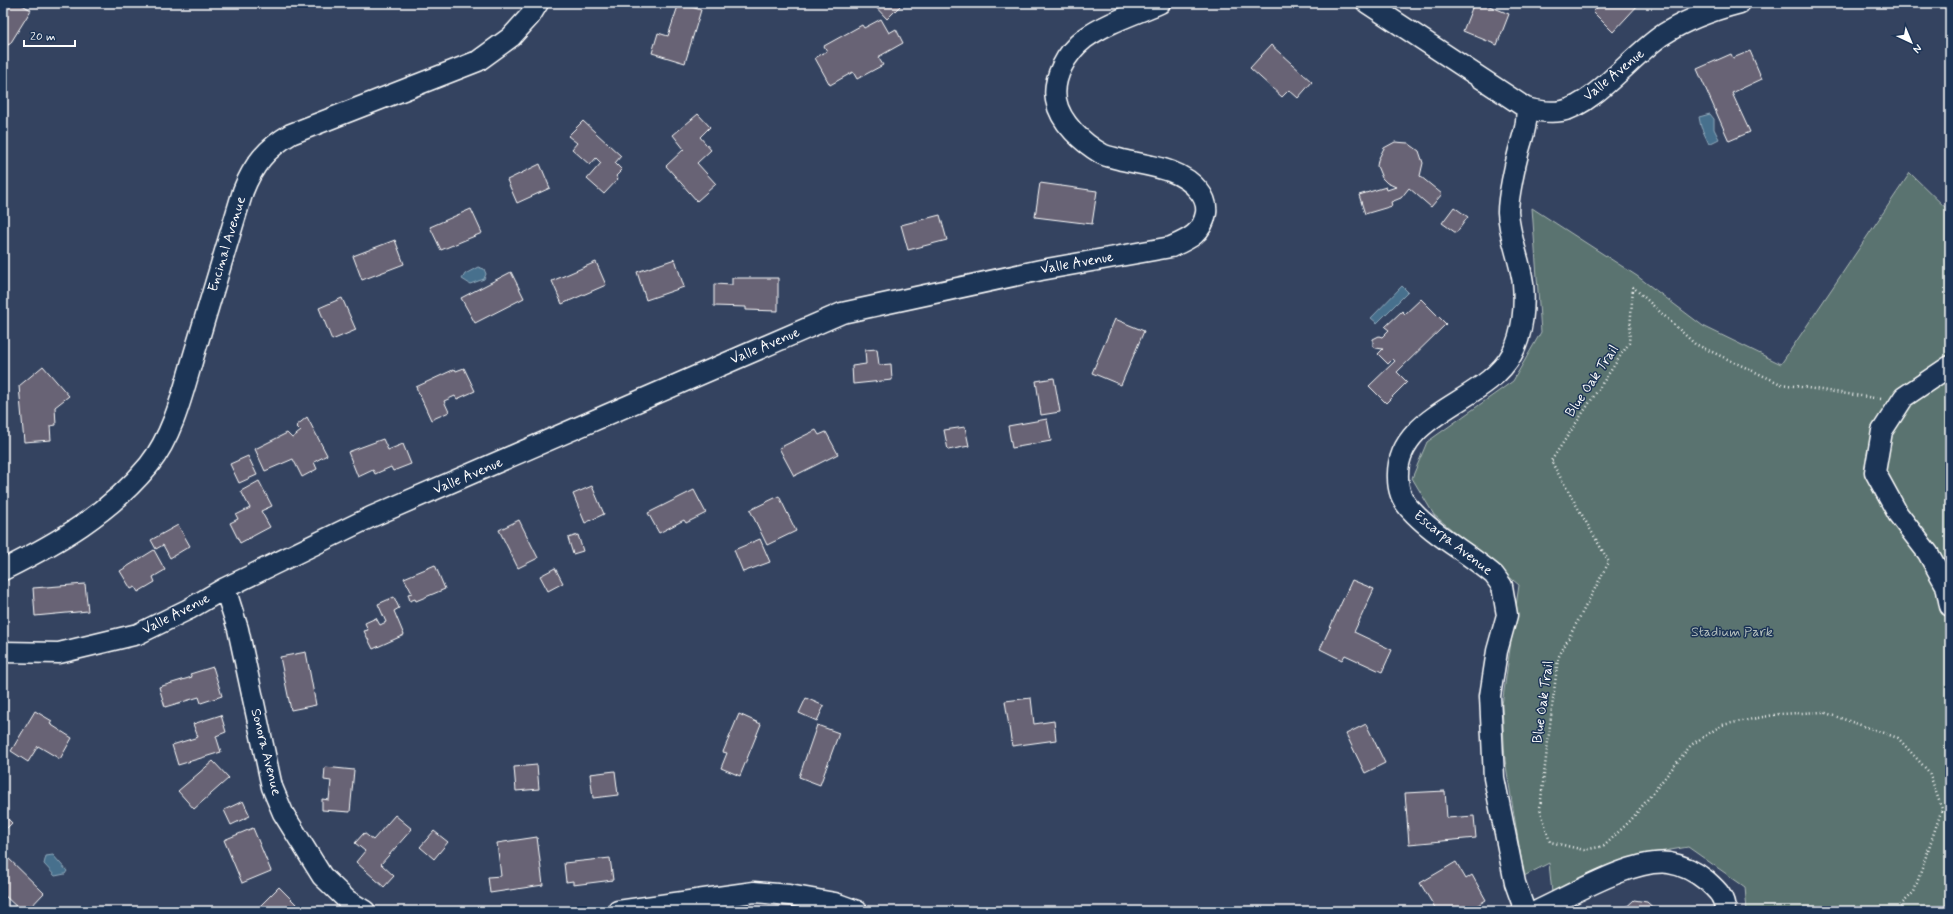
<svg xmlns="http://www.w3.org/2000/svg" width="1953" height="914" font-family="Mynerve,sans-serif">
  <rect width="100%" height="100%" fill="#344360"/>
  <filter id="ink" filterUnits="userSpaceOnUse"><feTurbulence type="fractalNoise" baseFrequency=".025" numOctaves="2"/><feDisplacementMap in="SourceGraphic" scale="8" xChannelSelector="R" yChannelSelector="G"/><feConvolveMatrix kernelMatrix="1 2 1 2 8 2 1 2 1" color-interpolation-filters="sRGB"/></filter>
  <g filter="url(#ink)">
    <!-- green -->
    <path fill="#5a736f" stroke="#acb9b7" d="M1910 173 1950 212V911H1747L1745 887 1688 847 1641 855 1552 893 1549 863 1524 876 1505 760 1502 705 1519 585 1434 515 1412 478 1427 442 1513 381 1541 332 1532 208 1637 276 1703 326 1781 364Z"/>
    <!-- water -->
    <path fill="#46708d" stroke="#90a9bb" d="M1710 114 1714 119V129L1719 139 1709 144 1701 127 1699 117Z
      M478 267 484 269 486 274 484 279 470 284 462 279 465 274Z
      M1402 286 1408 292 1377 323 1371 318Z
      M53 855 67 871 65 874 55 876 44 864 46 856Z"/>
    <!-- building -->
    <path fill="#686374" stroke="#fff" d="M5 3H19L31 10 10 44 3 47V6Z
      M679 3 701 10 685 63 652 53 658 33 668 36Z
      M872 3H903L887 19Z
      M1474 3H1482L1509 14 1497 45 1463 31Z
      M1601 3H1640L1613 32 1593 12Z
      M881 19 889 33 896 29 903 43 878 57 883 65 857 79 853 72 830 85 815 58 827 51 824 46 862 25 864 28Z
      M1271 45 1312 82 1298 98 1289 90 1282 97 1250 68Z
      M1750 51 1762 79 1732 93 1750 132 1729 141 1697 69 1731 54 1733 58Z
      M698 114 710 127 700 137 711 150 697 163 716 184 697 201 666 166 684 149 673 135Z
      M583 121 621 156 615 163 622 170 616 176 618 179 604 194 587 179 601 163 596 158 590 165 572 149 577 143 568 136Z
      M1395 142 1408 143 1419 151 1423 163 1420 176 1442 194 1431 207 1409 188 1401 198 1391 202 1392 206 1365 214 1359 195 1386 187 1387 190 1396 187 1387 183 1382 178 1377 166 1378 160 1384 148Z
      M540 164 550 188 517 203 507 180Z
      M1040 183 1097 191 1092 224 1035 217Z
      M1454 207 1468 217 1456 233 1442 223Z
      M471 209 482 233 441 250 430 227Z
      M940 215 947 240 908 250 901 225Z
      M395 240 404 264 362 280 353 256Z
      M675 259 684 287 646 300 637 272Z
      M596 262 606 285 562 304 552 281Z
      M511 272 524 298 475 323 461 298Z
      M732 278H778V311L746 310V307L714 306V284L732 285Z
      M342 298 356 330 332 340 319 308Z
      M1421 299 1446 324 1397 372 1407 382 1386 403 1369 386 1395 361 1393 359 1388 364 1378 354 1383 349 1376 348 1373 346V339L1379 336 1382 337 1389 330 1385 327 1402 311 1405 314Z
      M1115 319 1144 331 1121 385 1092 373Z
      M877 349 879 365 891 364 892 380 853 384 852 366 866 364 865 350Z
      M43 366 69 396 55 407 56 425 50 426 51 440 24 442 19 386Z
      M464 368 475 391 457 399 455 396 444 401 449 412 431 420 416 387 455 369 456 371Z
      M1054 378 1060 412 1041 415 1036 381Z
      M307 417 327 455 314 462 317 469 302 477 293 459 265 471 255 449 287 433 292 438 301 431 296 426Z
      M1047 419 1051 441 1012 448 1008 426Z
      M965 427 969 446 948 450 944 430Z
      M816 430 819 435 826 432 838 454 794 476 779 448Z
      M383 439 388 450 403 444 411 464 393 471 391 467 375 474 373 470 358 477 348 452Z
      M248 456 257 475 239 483 230 464Z
      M259 481 272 506 261 511 270 527 240 543 230 523 238 519 236 515 250 508 241 491Z
      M592 486 604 514 585 523 573 494Z
      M694 490 706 513 686 523 684 520 659 533 648 513Z
      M779 496 796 531 767 545 750 510Z
      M519 520 538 558 518 568 499 530Z
      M178 525 190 546 170 558 163 545 156 549 151 540Z
      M578 535 583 551 573 554 568 538Z
      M760 539 770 562 743 572 734 550Z
      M154 550 165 570 153 577 155 582 138 592 135 587 131 589 120 571Z
      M435 565 445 589 416 601 415 599 410 601 408 594 412 593 404 578Z
      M555 568 563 583 548 591 540 576Z
      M1352 580 1374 589 1354 632 1392 650 1382 672 1345 655 1342 660 1320 649Z
      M85 584 88 611 35 616 33 588Z
      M394 597 399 608 394 611 404 635 373 649 364 631 368 630 365 623 376 618 380 625 386 622 378 604Z
      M306 652 316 705 291 710 280 657Z
      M213 667 222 696 201 703 199 697 165 707 159 687 192 677 190 674Z
      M806 698 824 706 817 721 799 713Z
      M1031 698 1034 724 1054 721 1056 740 1012 746 1005 701Z
      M35 711 52 721 50 724 72 738 60 759 38 746 28 762 11 751Z
      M739 714 761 724 740 776 721 768 727 753 723 752Z
      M221 715 226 732 216 736 221 752 178 765 172 745 198 737 193 724Z
      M1366 724 1385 763 1365 773 1346 734Z
      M817 725 839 733 820 785 799 777Z
      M213 761 229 778 194 809 178 791Z
      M537 765 539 789 516 791 514 767Z
      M325 767 354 770 350 812 322 810V799L329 800 331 781 324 780Z
      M615 771 618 795 593 798 590 774Z
      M1445 791 1447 818 1474 816 1476 838 1409 844 1405 793Z
      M243 801 250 816 231 825 224 810Z
      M3 814 12 823 3 832Z
      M395 815 412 829 381 864 394 876 384 887 356 862 365 851 355 843 364 833 373 840Z
      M253 828 271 871 242 883 224 840Z
      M434 831 448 842 434 859 420 847Z
      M537 837 543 885 490 893 488 877 501 876 497 843Z
      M3 853 44 893 27 911H21L3 894Z
      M610 858 613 880 573 885V881L566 882 564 863Z
      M1456 862 1466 879 1472 875 1486 900 1468 911H1437L1420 883Z
      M279 887 301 909 304 907 308 911H263L259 907Z
      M1634 900 1647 902 1657 911H1622Z"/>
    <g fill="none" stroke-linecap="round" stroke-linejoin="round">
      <defs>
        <path id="minor" d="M1367 3 1526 108C1537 111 1550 113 1562 111 1594 105 1635 52 1664 34 1687 19 1713 10 1740 3
          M1950 366 1904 397 1882 431 1875 472 1898 514 1928 553 1946 585 1950 606
          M3 570C57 543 110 513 149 465 175 432 184 387 196 348 212 296 227 243 243 191 253 165 267 148 291 134L478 61 511 37 530 16 538 3
          M225 588 238 629 272 787 283 813 322 876 347 900 365 911
          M3 652 59 653 138 634 189 609 225 588 371 517 842 313 1041 270 1171 247C1189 239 1202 234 1206 213 1207 205 1204 197 1199 191 1181 168 1149 166 1122 160 1116 158 1108 157 1102 154 1083 143 1060 123 1056 100 1052 78 1067 52 1084 39 1106 23 1135 14 1160 3
          M618 911 754 892 789 895 835 903 857 911
          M1525 911 1515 883 1494 778 1490 696 1497 651 1507 615 1502 586 1494 575C1467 552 1433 535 1409 508 1401 499 1398 490 1398 478 1395 413 1486 403 1512 354 1523 334 1525 306 1523 283 1520 259 1509 237 1508 212 1508 197 1515 165 1519 150 1523 136 1528 122 1526 108
          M1537 911C1570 896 1633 858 1669 863 1683 865 1696 872 1707 881 1717 890 1725 897 1725 911"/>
      </defs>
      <!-- minor casing -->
      <use href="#minor" stroke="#fff" stroke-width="23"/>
      <!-- path -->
      <path stroke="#fff" stroke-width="2.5" stroke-dasharray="1 3" stroke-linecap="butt" d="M1881 399 1781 384 1695 344 1633 287 1629 343 1551 461 1609 562 1558 658 1540 808 1550 842 1584 850 1604 846 1631 820 1691 745 1722 725 1779 714 1823 712 1898 738 1929 772 1942 809 1914 892 1895 911
        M1942 911 1950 907"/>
      <!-- minor -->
      <use href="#minor" stroke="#1d3557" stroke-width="20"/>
    </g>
  </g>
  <g text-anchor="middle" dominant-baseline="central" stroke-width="3" stroke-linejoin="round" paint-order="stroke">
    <!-- street labels -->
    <g font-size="14" fill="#fff" stroke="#1d3557">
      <text transform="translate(1614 75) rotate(-39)">Valle Avenue</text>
      <text transform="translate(227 244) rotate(-73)">Encinal Avenue</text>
      <text transform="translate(1077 263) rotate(-10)">Valle Avenue</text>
      <text transform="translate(765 346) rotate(-23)">Valle Avenue</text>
      <text transform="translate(1592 381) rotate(-56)">Blue Oak Trail</text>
      <text transform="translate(468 476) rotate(-23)">Valle Avenue</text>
      <text transform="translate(1453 543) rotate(38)">Escarpa Avenue</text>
      <text transform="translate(176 614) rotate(-27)">Valle Avenue</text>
      <text transform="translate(1543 702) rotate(-82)">Blue Oak Trail</text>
      <text transform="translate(266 752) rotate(76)">Sonora Avenue</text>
    </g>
    <!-- park labels -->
    <g font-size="14" fill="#b5c0be" stroke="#1d3557">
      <text x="1732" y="632">Stadium Park</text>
    </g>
  </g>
  <!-- margin -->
  <rect width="1953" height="914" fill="none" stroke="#1d3557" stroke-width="16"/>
  <rect x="8" y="8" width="1937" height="898" fill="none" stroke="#fff" stroke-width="1.5" filter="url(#ink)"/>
  <!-- north arrow -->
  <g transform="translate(1911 42) rotate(136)" stroke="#1d3557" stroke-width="3" paint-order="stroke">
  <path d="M0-3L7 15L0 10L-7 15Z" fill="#ffffff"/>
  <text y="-6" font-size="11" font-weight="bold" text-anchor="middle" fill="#ffffff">N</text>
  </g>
  <!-- scale -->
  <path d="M24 40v6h51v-6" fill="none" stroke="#ffffff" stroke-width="2"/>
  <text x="30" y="40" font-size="12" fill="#ffffff" stroke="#1d3557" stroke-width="3" paint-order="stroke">20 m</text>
</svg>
